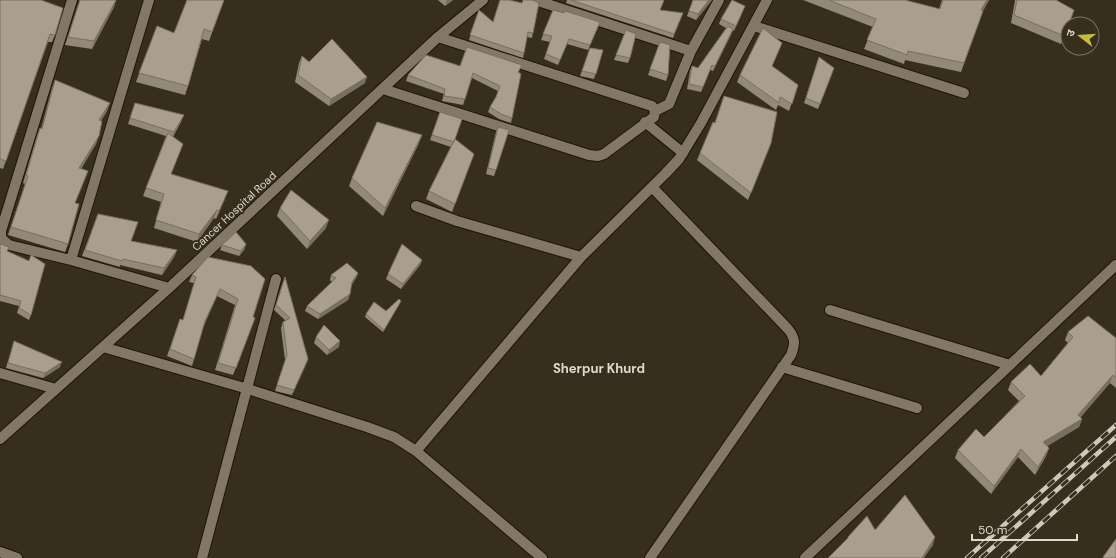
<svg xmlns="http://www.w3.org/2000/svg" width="1116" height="558" font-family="'DM Sans','Noto Sans Devanagari',sans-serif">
  <rect width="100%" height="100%" fill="#372e1e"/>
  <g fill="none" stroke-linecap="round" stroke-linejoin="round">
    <defs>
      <path id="minor" d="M72 0 1 231V238L9 245 71 260 149 0
        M535 0 691 51
        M754 26 964 93
        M383 89 589 155 598 156 604 154 654 117 655 111 652 106 438 37
        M655 111 669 104 691 51 719 0
        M645 122 683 153
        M416 206 457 221 581 257
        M71 260 169 288
        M830 310 1010 365
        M103 347 248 389 367 427 394 437 416 451 581 257 665 174 679 159 701 123 767 0
        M782 367 917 408
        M0 373 56 389
        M0 439 169 288 438 37 483 0
        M416 451 542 558
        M0 552 17 558
        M202 558 276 279
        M650 558 791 355C795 344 796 339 788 329L652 187
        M805 558 1116 265"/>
    </defs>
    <!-- minor casing -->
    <use href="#minor" stroke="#1e1607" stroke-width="12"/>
    <!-- minor -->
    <use href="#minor" stroke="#827865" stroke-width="10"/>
    <defs>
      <path id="rail" d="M967 558 1116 425
        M981 558 1116 437
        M1003 558 1116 456"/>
    </defs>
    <!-- rail casing -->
    <use href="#rail" stroke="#cdc8bc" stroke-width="4.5"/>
    <!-- rail -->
    <use href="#rail" stroke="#372e1e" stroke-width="3" stroke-dasharray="9" stroke-linecap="butt"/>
  </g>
  <!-- wall -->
  <path fill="#928978" d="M0 0 55 35 52 42H48L3 169 0 168Z
    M80 0H116L114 7 92 49 65 45Z
    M224 0 209 41 202 39 188 86 185 95 136 82 157 26 174 33Z
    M438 0H453L445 6Z
    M567 0H664L660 10 683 13 673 38 566 3Z
    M693 0H712L696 20 687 16Z
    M803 0H905L939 9 942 0H989L983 11 961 72 905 60 904 64 864 49 873 27Z
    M1015 0H1056L1068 27 1061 44 1011 23Z
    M745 6 734 31 733 30 713 71 710 70 701 92 687 89 690 71 692 66 698 68 726 28 719 24 721 19Z
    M479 10 493 22 533 33 532 38 527 37 524 53 523 58 469 40Z
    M553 10 564 13 565 11 600 22 588 50 567 44 558 65 544 59 550 42 541 40Z
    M626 30 630 58 628 63 614 60Z
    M660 42 668 75 666 81 648 75Z
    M782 43 772 66 798 85 789 111 778 105 776 110 737 82 740 75Z
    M590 48 603 50 594 79 580 76Z
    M302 56 309 62 365 83 329 106 295 82 299 63Z
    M819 57 832 74 818 109 804 103Z
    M522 65 518 73 512 118 511 123 499 119 488 112 490 107 496 98 498 91 472 78 463 105 442 101 444 94 406 81 408 75Z
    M55 80 107 111 101 121 96 144 81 169 68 244 65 252 8 235 25 184 23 183 37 136 40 128 41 129 52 88Z
    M724 96 771 143 748 200 697 160 700 153 715 123Z
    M135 103 182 120 173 137 180 152 171 174 225 199 216 219 214 218 197 242 154 228 161 202 143 196 166 136 128 124Z
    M440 112 455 140 474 154 452 212 426 199 429 191 451 147 430 140Z
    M498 127 496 170 494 176 486 174 496 132Z
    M419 143 383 216 349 186 352 178Z
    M280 208 326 228 307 249 277 216Z
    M98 214 131 241 177 250 174 257 162 275 120 265V267L82 256Z
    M0 244 7 251 31 315 29 320 17 313 19 306 0 301Z
    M246 244 244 250 239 256 220 250 222 245Z
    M208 257 253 317 255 318 233 375 215 370 235 305 217 296 204 324 192 366 167 356 180 319 183 320 194 283 189 282 192 275Z
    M422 260 420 265 401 289 386 279 388 274Z
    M358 273 356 278 351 285 350 294 348 300 318 319 305 311 307 306 332 282 330 280 331 275Z
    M283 282 308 359 292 395 275 391 285 360 281 328 283 322 286 321 274 310Z
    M400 303 383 332 365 317 366 314 386 311Z
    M1068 332 1116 338V388L1110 383 1080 417 1082 419 1079 427 1047 446 1049 448 1046 456 1035 475 1018 457 991 494 955 458 958 450 984 437 1019 401 1008 390 1011 382 1041 376 1068 343 1065 340Z
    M316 337 339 347 327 355 314 343Z
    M14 341 60 367 43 378 6 368Z"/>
  <!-- shaded-wall -->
  <path fill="#776f62" d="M116 0 114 7 92 49 94 41Z
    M447 0H453L445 6Z
    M709 0H712L696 20 698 14Z
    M987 0H989L978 19 981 10Z
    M733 29 731 35 713 71 715 66Z
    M367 77 365 83 329 106 331 99Z
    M110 103 107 111 96 128 99 120Z
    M184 115 182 120 172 138 174 132Z
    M422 135 419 143 383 216 385 208Z
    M99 136 96 144 76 176 79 168Z
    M217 210 214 218 197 242 199 234Z
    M329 220 326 228 307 249 310 241Z
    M246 244 244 250 239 256 241 251Z
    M177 250 174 257 162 275 164 268Z
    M422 260 420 265 401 289 403 284Z
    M358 273 356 278 350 288 352 282Z
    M220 289 217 296 203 328 205 321Z
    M350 294 348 300 318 319 320 314Z
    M340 341 339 347 327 355 329 350Z
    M308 359 306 365 292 395 294 390Z
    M62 362 60 367 43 378 45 373Z
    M1113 375 1110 383 1076 423 1078 415Z
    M1082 419 1079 427 1041 450 1043 442Z
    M1049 448 1046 456 1035 475 1038 467Z
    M1021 449 1018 457 991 494 994 486Z
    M935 537 933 545 924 558H922Z"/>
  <!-- building -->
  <path fill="#aa9f8c" stroke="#776f62" d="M0 0H41L63 8 55 35 50 34 6 161 0 159Z
    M80 0H116L94 41 68 37Z
    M187 0H224L212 32 204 29 188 86 139 73 157 26 174 33Z
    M500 0H509L522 3 523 0H532L539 3 533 33 528 32 524 53 470 35 479 10 493 22Z
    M571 0H664L660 10 683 13 674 34Z
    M693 0H709L698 14 689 11Z
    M732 0 745 6 736 26 721 19Z
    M829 0H905L940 9 943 0H987L981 10 983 11 964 63 908 51 907 55 867 40 876 19Z
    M1017 0H1056L1074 10 1069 24H1068V26L1064 36 1014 15Z
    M553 10 564 13 565 11 600 22 590 45 569 39 560 60 546 54 552 36 543 34Z
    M728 26 733 29 715 66 712 65 703 87 689 84 692 66 698 68Z
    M763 28 782 43 772 66 798 85 792 104 780 97 779 103 740 75Z
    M626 30 636 34 630 58 616 55Z
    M332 39 367 77 331 99 298 75 302 56 309 62Z
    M660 42 670 45 668 75 650 69Z
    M467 47 522 65 518 72 521 74 512 118 501 114 490 107 496 97 500 86 473 73 465 99 444 96 445 89 408 75 426 55 460 66Z
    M590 48 603 50 596 74 582 71Z
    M819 57 834 68 820 104 806 98Z
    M55 80 110 103 99 120 102 121 99 136 79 168 88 171 75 203 79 204 68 244 11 227 28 176 26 175 40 128 42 129Z
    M724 96 777 112 771 143 751 193 700 153 713 122 715 123Z
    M135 103 184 115 174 132 130 118Z
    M440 112 462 119 454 142 432 135Z
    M377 122 422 135 385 208 352 178Z
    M498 127 509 130 496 170 488 168Z
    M168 133 183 144 171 174 228 191 219 211 217 210 199 234 156 220 164 194 146 188Z
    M455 139 474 154 455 204 429 191Z
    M291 190 329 220 310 241 280 208Z
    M98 214 138 222 131 241 177 250 164 268 123 259 122 261 85 250Z
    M236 232 246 244 241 251 222 245Z
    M0 244 9 247 7 251 29 261 31 255 45 264 31 315 19 308 21 301 0 295Z
    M402 244 422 260 403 284 388 274Z
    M208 257 251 266 265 279 253 317 255 318 236 368 218 363 238 299 220 289 205 321 194 359 170 349 180 319 183 320 196 277 192 275Z
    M347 263 358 273 352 282 350 294 320 314 307 306 336 278 331 275Z
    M285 277 308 359 294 390 277 385 287 355 283 322 290 318 276 305Z
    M399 299 401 301 384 330 366 314 374 302 386 311Z
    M1088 316 1116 338V378L1113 375 1078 415 1082 419 1043 442 1049 448 1038 467 1021 449 994 486 958 450 976 429 984 437 1025 396 1011 382 1030 364 1041 376 1073 337 1068 332Z
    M324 325 340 341 329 350 316 337Z
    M14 341 62 362 45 373 8 363Z
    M905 495 935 537 922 558H828L848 538V537L867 516 875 530Z
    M1116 539V558H1104L1103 557Z"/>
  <g text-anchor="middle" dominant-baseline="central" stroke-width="4" stroke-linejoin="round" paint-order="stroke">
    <!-- street labels -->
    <g font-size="11" fill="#ded9ce" stroke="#372e1e">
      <text transform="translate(234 211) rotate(-43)">Cancer Hospital Road</text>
    </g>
    <!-- quarter labels -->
    <g font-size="13" font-weight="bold" fill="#ded9ce" stroke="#372e1e">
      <text x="599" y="368">Sherpur Khurd</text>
    </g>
  </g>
  <!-- north arrow -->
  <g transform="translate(1080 36) rotate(287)"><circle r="19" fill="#372e1e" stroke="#7a7264"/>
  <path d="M0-3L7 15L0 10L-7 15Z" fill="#c7bb3b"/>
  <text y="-6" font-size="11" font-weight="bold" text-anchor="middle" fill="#ded9ce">उ</text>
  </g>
  <!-- scale -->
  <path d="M972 534v6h105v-6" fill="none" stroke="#ded9ce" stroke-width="2"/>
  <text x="978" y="534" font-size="12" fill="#ded9ce" stroke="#372e1e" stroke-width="3" paint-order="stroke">50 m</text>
</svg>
